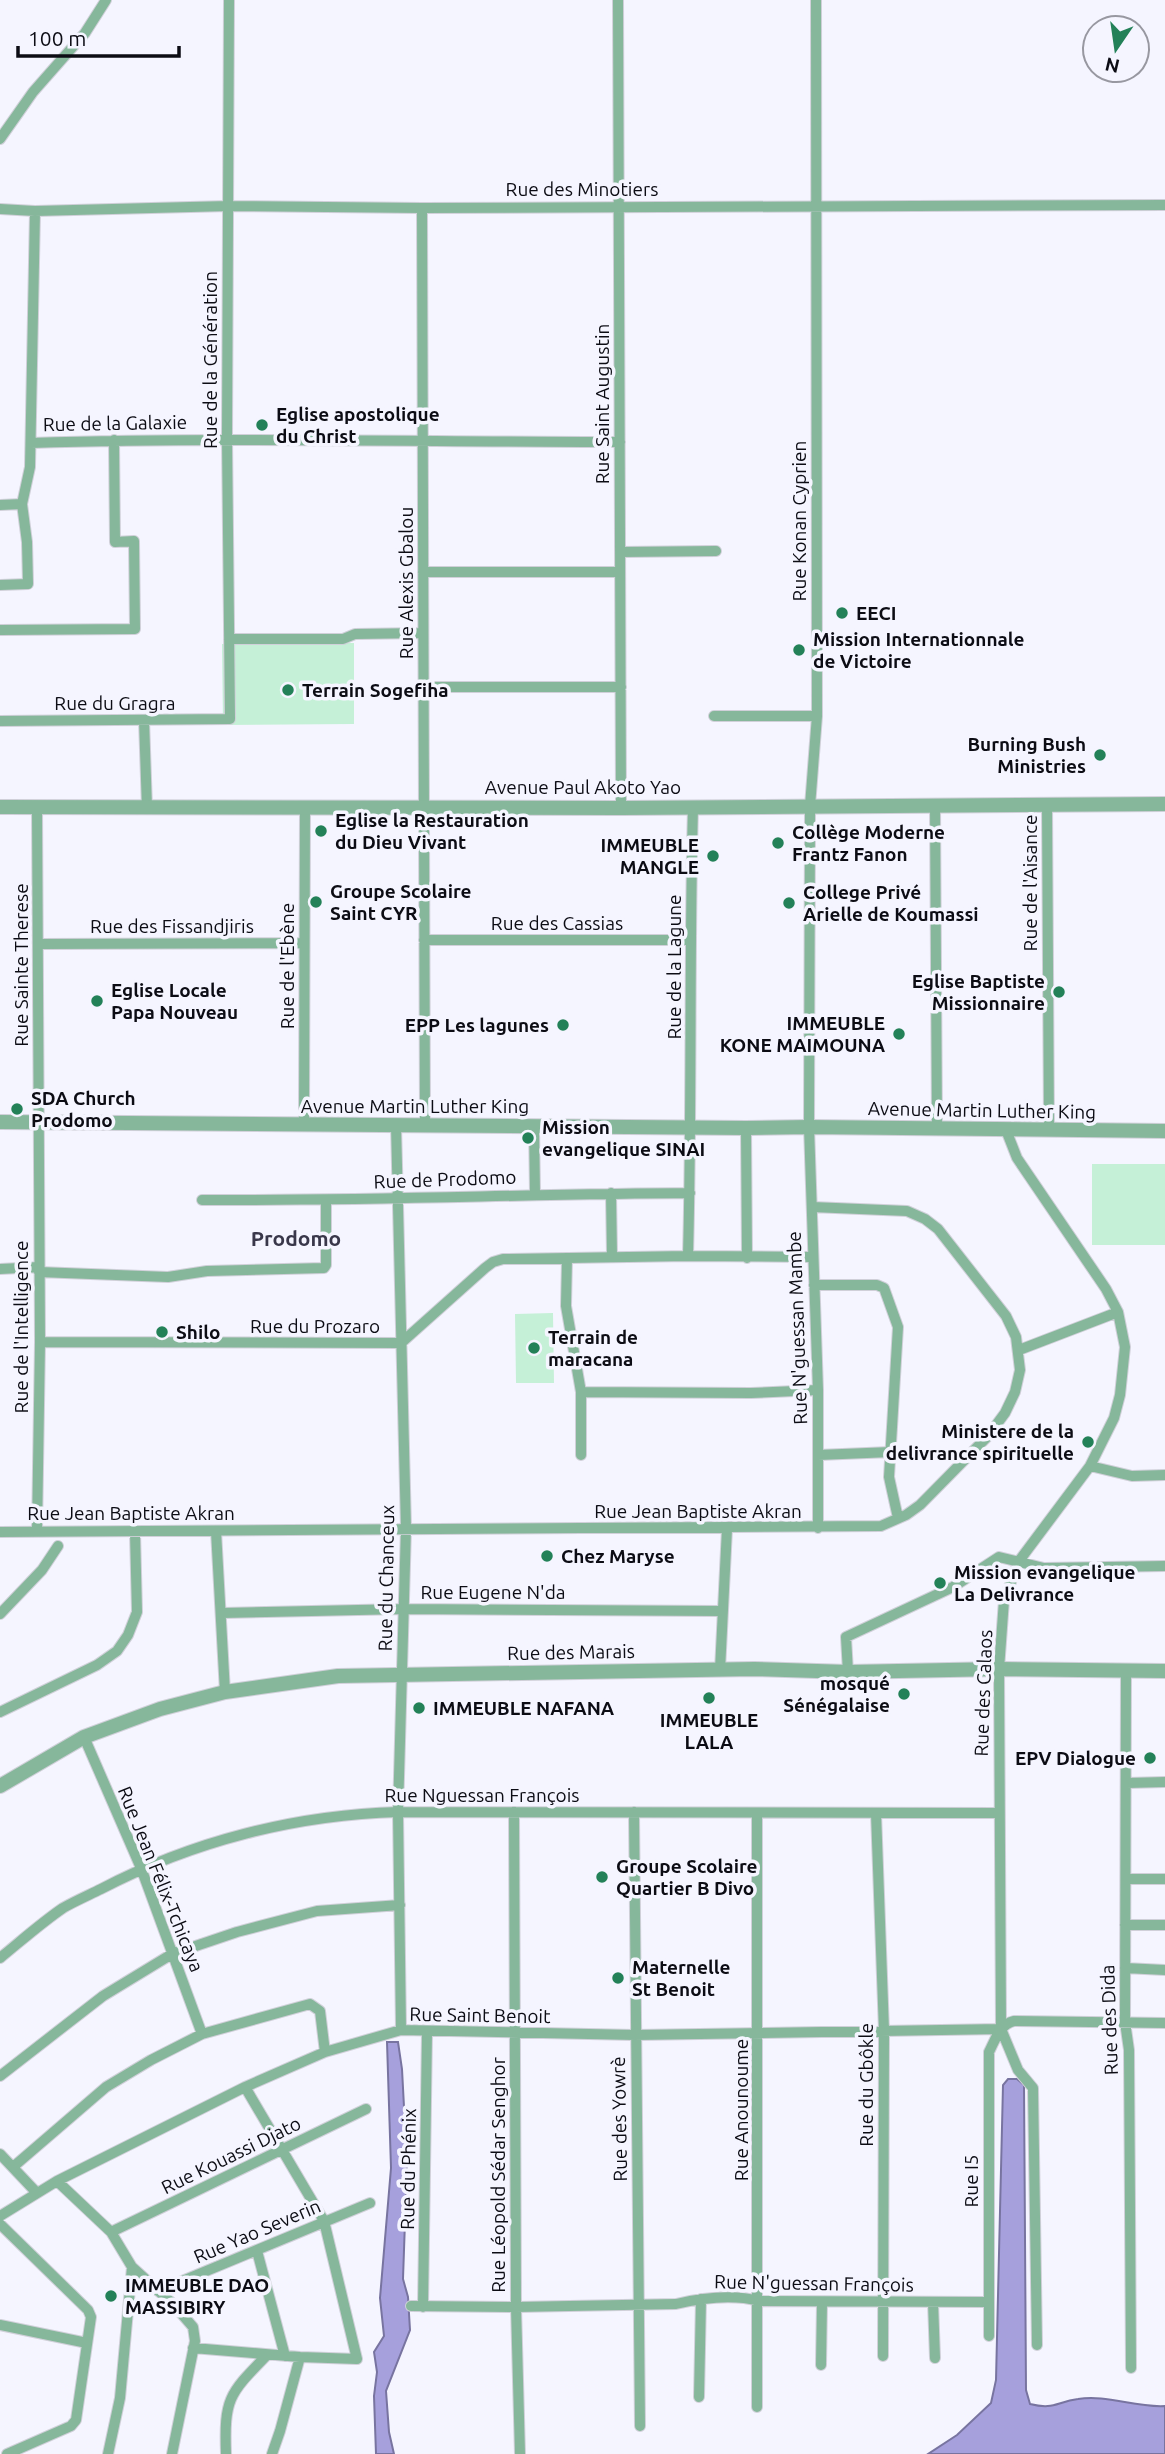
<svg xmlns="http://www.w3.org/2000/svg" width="1165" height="2454" font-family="Ubuntu,sans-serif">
  <rect width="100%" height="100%" fill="#f5f5ff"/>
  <!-- green -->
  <path fill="#c5f0d7" d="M354 643V724L223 725 222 644Z
    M1092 1164H1165V1245H1092Z
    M553 1313 554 1383H516L515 1314Z"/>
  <!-- water -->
  <path fill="#a6a0dc" stroke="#7874a0" stroke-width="2" d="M387 2042H398L402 2069 407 2164 403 2279 408 2297 410 2330 386 2391 389 2432 394 2454H376L374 2396 377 2372 374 2352 384 2336 380 2298 391 2168Z
    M1008 2079H1017L1024 2085 1026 2390 1030 2404C1054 2410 1056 2402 1078 2399 1106 2394 1136 2408 1165 2406V2454H928L957 2435 991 2403 996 2380 1003 2085Z"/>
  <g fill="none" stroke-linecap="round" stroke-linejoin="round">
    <defs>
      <path id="minor" d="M618 0 621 808
        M816 0 817 716 810 806 809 1127 818 1390V1528
        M0 139 33 92 85 33 106 0
        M422 208 425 1126
        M0 209 35 211 229 206 422 208 1165 205
        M31 443C227 437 423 442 620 442
        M0 505 22 504 30 467 35 211
        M620 552 716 551
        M423 572H620
        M0 585 28 584 27 542 22 504
        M0 630 135 629 134 541 115 542 114 440
        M229 639H343L355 634 423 633
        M423 687H621
        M714 716H817
        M144 720 147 808
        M0 721 230 719 227 438 229 0
        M1047 804 1049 1130
        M935 805 937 1129
        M424 940H690
        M40 944 304 943
        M304 1125 305 807
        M396 1125 406 1528 398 1812 401 2030
        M534 1126 535 1194
        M746 1128 747 1258
        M1006 1130 1017 1158 1106 1289 1118 1312 1125 1347 1120 1395 1114 1418 1090 1466 1019 1561 1004 1600 999 1669 1001 2029 1018 2070 1033 2088 1037 2345
        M611 1193 612 1257
        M202 1200C365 1201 527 1194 690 1193
        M688 1256C692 1106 689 956 693 807
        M567 1258 566 1306 581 1392V1455
        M0 1269 39 1267
        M39 1272 168 1277 207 1271 324 1268 326 1265V1200
        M814 1285H877L884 1288 898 1327 889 1477 898 1518
        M40 1342 401 1343 485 1268 493 1262 503 1259 688 1256 812 1257
        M1019 1350 1118 1312
        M581 1392 751 1393 818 1390
        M818 1455 891 1452
        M1090 1466 1132 1476 1165 1475
        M37 1531 40 1342 37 807
        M216 1531 225 1692
        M0 1532 881 1526 906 1515 920 1505 988 1436 1005 1413 1015 1392 1020 1370 1016 1337 1006 1316 938 1229 925 1219 907 1211 812 1207
        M222 1613 404 1609 722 1611
        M0 1614 42 1570 58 1546
        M720 1670 727 1529
        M1126 1671 1125 2022 1129 2050 1131 2368
        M848 1672 846 1637 953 1587 999 1557 1044 1568 1165 1566
        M0 1712 97 1665 117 1651 128 1635 137 1612 135 1532
        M84 1737 141 1868 202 2034
        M1127 1783 1165 1782
        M514 1812 516 2307 520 2454
        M634 1812 640 2426
        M757 1813V2407
        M876 1813 884 2031 883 2356
        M1126 1879H1165
        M1125 1925H1165
        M0 1958C21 1941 41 1923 63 1908 75 1901 89 1895 101 1889 193 1841 295 1815 398 1812L999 1813
        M1125 1968 1165 1970
        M0 2076 103 1996 172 1954 237 1932 317 1911 400 1905
        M0 2154 36 2192
        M13 2167 106 2087 151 2060 202 2034 310 2004 320 2011 325 2052
        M57 2181 111 2232 132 2267 174 2305 193 2327 195 2341 172 2454
        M0 2216 57 2181 245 2087 325 2052 401 2030 635 2035 1001 2029
        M0 2224 88 2310 91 2317 76 2420 71 2426 7 2454
        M111 2232 366 2109
        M257 2251 285 2356
        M158 2291 370 2203
        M933 2302 935 2358
        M411 2306 516 2307 676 2304C702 2298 732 2294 759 2301L988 2302
        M423 2307 427 2032
        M0 2325 87 2343
        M989 2336V2052C995 2040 1000 2024 1014 2021L1165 2023
        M193 2348 300 2357 357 2359 324 2221 245 2087
        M821 2365 822 2302
        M699 2397 701 2299
        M108 2454 120 2398 132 2267
        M226 2454C224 2398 229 2394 267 2355
        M272 2454 280 2431 300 2357"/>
      <path id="tertiary" d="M0 807 621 808 1165 804
        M0 1122 746 1128 809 1127 1165 1131
        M0 1786 84 1737 160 1709 225 1692 338 1676 754 1669 848 1672 999 1669 1165 1671"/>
    </defs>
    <!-- minor casing -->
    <use href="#minor" stroke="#d0d0d9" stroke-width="12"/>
    <!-- tertiary casing -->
    <use href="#tertiary" stroke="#d0d0d9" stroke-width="16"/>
    <!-- minor -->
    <use href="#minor" stroke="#86b79b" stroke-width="10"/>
    <!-- tertiary -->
    <use href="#tertiary" stroke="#86b79b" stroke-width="14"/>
  </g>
  <!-- markers -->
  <g fill="#238158" stroke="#f5f5ff" stroke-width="2.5">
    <circle cx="262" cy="425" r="7"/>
    <circle cx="842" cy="613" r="7"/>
    <circle cx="799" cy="650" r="7"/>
    <circle cx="288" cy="690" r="7"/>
    <circle cx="1100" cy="755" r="7"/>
    <circle cx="321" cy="831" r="7"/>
    <circle cx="778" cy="843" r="7"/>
    <circle cx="713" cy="856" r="7"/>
    <circle cx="316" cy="902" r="7"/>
    <circle cx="789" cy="903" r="7"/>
    <circle cx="1059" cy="992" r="7"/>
    <circle cx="97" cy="1001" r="7"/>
    <circle cx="563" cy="1025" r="7"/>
    <circle cx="899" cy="1034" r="7"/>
    <circle cx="17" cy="1109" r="7"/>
    <circle cx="528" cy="1138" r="7"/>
    <circle cx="162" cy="1332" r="7"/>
    <circle cx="534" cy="1348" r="7"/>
    <circle cx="1088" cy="1442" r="7"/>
    <circle cx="547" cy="1556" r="7"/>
    <circle cx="940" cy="1583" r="7"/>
    <circle cx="904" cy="1694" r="7"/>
    <circle cx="709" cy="1698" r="7"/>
    <circle cx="419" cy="1708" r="7"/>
    <circle cx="1150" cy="1758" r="7"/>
    <circle cx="602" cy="1877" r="7"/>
    <circle cx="618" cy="1978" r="7"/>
    <circle cx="111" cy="2296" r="7"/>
  </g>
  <g text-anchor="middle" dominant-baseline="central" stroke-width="7" stroke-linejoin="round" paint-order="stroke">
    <!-- street labels -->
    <g font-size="19" fill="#0c0c14" stroke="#f5f5ff">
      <text x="582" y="189">Rue des Minotiers</text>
      <text transform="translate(210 360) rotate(-90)">Rue de la Génération</text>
      <text transform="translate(602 404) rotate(-90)">Rue Saint Augustin</text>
      <text transform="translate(115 423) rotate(-1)">Rue de la Galaxie</text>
      <text transform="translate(799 521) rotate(-90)">Rue Konan Cyprien</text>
      <text transform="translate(406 583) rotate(-90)">Rue Alexis Gbalou</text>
      <text x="115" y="703">Rue du Gragra</text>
      <text x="583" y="787">Avenue Paul Akoto Yao</text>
      <text transform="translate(1030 883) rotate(-90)">Rue de l'Aisance</text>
      <text x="557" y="923">Rue des Cassias</text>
      <text x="172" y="926">Rue des Fissandjiris</text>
      <text transform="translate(21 965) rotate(-90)">Rue Sainte Therese</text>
      <text transform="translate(287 966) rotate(-90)">Rue de l'Ebène</text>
      <text transform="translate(674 967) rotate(-90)">Rue de la Lagune</text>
      <text x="415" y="1106">Avenue Martin Luther King</text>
      <text transform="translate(982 1110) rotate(1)">Avenue Martin Luther King</text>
      <text transform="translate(445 1179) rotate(-2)">Rue de Prodomo</text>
      <text x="315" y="1326">Rue du Prozaro</text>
      <text transform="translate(21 1327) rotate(-90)">Rue de l'Intelligence</text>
      <text transform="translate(797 1328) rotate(-92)">Rue N'guessan Mambe</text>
      <text x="698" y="1511">Rue Jean Baptiste Akran</text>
      <text x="131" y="1513">Rue Jean Baptiste Akran</text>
      <text transform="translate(386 1578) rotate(-89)">Rue du Chanceux</text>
      <text x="493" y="1592">Rue Eugene N'da</text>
      <text transform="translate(571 1652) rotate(-1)">Rue des Marais</text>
      <text transform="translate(983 1693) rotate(-88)">Rue des Calaos</text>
      <text x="482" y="1795">Rue Nguessan François</text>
      <text transform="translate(161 1879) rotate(68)">Rue Jean Félix-Tchicaya</text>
      <text transform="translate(480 2015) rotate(1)">Rue Saint Benoit</text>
      <text transform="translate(1109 2020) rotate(-92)">Rue des Dida</text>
      <text transform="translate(866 2085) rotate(-90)">Rue du Gbôkle</text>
      <text transform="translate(741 2110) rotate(-90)">Rue Anounoume</text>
      <text transform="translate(619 2119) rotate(-91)">Rue des Yowrè</text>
      <text transform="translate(231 2155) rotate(-26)">Rue Kouassi Djato</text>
      <text transform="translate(408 2169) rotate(-89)">Rue du Phénix</text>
      <text transform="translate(498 2175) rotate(-90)">Rue Léopold Sédar Senghor</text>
      <text transform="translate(971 2181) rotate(-90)">Rue I5</text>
      <text transform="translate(257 2231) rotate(-23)">Rue Yao Severin</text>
      <text transform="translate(814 2283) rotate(1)">Rue N'guessan François</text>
    </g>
    <!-- poi labels -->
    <g font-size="19" font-weight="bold" fill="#0c0c14" stroke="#f5f5ff" text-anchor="start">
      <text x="276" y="414">Eglise apostolique<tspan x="276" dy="22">du Christ</tspan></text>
      <text x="856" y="613">EECI</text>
      <text x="813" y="639">Mission Internationnale<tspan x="813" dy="22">de Victoire</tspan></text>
      <text x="302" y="690">Terrain Sogefiha</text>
      <text x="1086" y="744" text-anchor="end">Burning Bush<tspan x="1086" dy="22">Ministries</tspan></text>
      <text x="335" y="820">Eglise la Restauration<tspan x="335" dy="22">du Dieu Vivant</tspan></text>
      <text x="792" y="832">Collège Moderne<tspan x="792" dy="22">Frantz Fanon</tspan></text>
      <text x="699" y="845" text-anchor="end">IMMEUBLE<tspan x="699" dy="22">MANGLE</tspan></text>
      <text x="330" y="891">Groupe Scolaire<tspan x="330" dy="22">Saint CYR</tspan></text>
      <text x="803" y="892">College Privé<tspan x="803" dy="22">Arielle de Koumassi</tspan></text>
      <text x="1045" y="981" text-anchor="end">Eglise Baptiste<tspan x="1045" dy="22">Missionnaire</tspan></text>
      <text x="111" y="990">Eglise Locale<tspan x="111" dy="22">Papa Nouveau</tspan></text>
      <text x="885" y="1023" text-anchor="end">IMMEUBLE<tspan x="885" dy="22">KONE MAIMOUNA</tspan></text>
      <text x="549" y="1025" text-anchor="end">EPP Les lagunes</text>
      <text x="31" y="1098">SDA Church<tspan x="31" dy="22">Prodomo</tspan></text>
      <text x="542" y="1127">Mission<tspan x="542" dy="22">evangelique SINAI</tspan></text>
      <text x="176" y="1332">Shilo</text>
      <text x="548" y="1337">Terrain de<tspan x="548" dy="22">maracana</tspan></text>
      <text x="1074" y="1431" text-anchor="end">Ministere de la<tspan x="1074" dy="22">delivrance spirituelle</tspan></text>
      <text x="561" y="1556">Chez Maryse</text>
      <text x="954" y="1572">Mission evangelique<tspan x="954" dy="22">La Delivrance</tspan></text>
      <text x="890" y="1683" text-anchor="end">mosqué<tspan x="890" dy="22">Sénégalaise</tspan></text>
      <text x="433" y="1708">IMMEUBLE NAFANA</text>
      <text x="709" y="1720" text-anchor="middle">IMMEUBLE<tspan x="709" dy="22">LALA</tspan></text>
      <text x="1136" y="1758" text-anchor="end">EPV Dialogue</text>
      <text x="616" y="1866">Groupe Scolaire<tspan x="616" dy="22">Quartier B Divo</tspan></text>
      <text x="632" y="1967">Maternelle<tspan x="632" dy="22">St Benoit</tspan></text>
      <text x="125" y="2285">IMMEUBLE DAO<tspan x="125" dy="22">MASSIBIRY</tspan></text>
    </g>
    <!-- neighbourhood labels -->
    <g font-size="21" font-weight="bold" fill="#39374a" stroke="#f5f5ff">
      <text x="296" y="1238">Prodomo</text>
    </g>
  </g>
  <!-- north arrow -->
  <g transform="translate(1116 49) rotate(193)"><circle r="33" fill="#f5f5ff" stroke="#9898a1" stroke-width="2"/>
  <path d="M0-5L12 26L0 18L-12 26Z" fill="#238158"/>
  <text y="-10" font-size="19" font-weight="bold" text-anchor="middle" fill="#0c0c14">N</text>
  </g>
  <!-- scale -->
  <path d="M18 46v10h161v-10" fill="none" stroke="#0c0c14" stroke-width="3.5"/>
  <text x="28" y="46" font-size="21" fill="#0c0c14" stroke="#f5f5ff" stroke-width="5" paint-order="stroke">100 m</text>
</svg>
